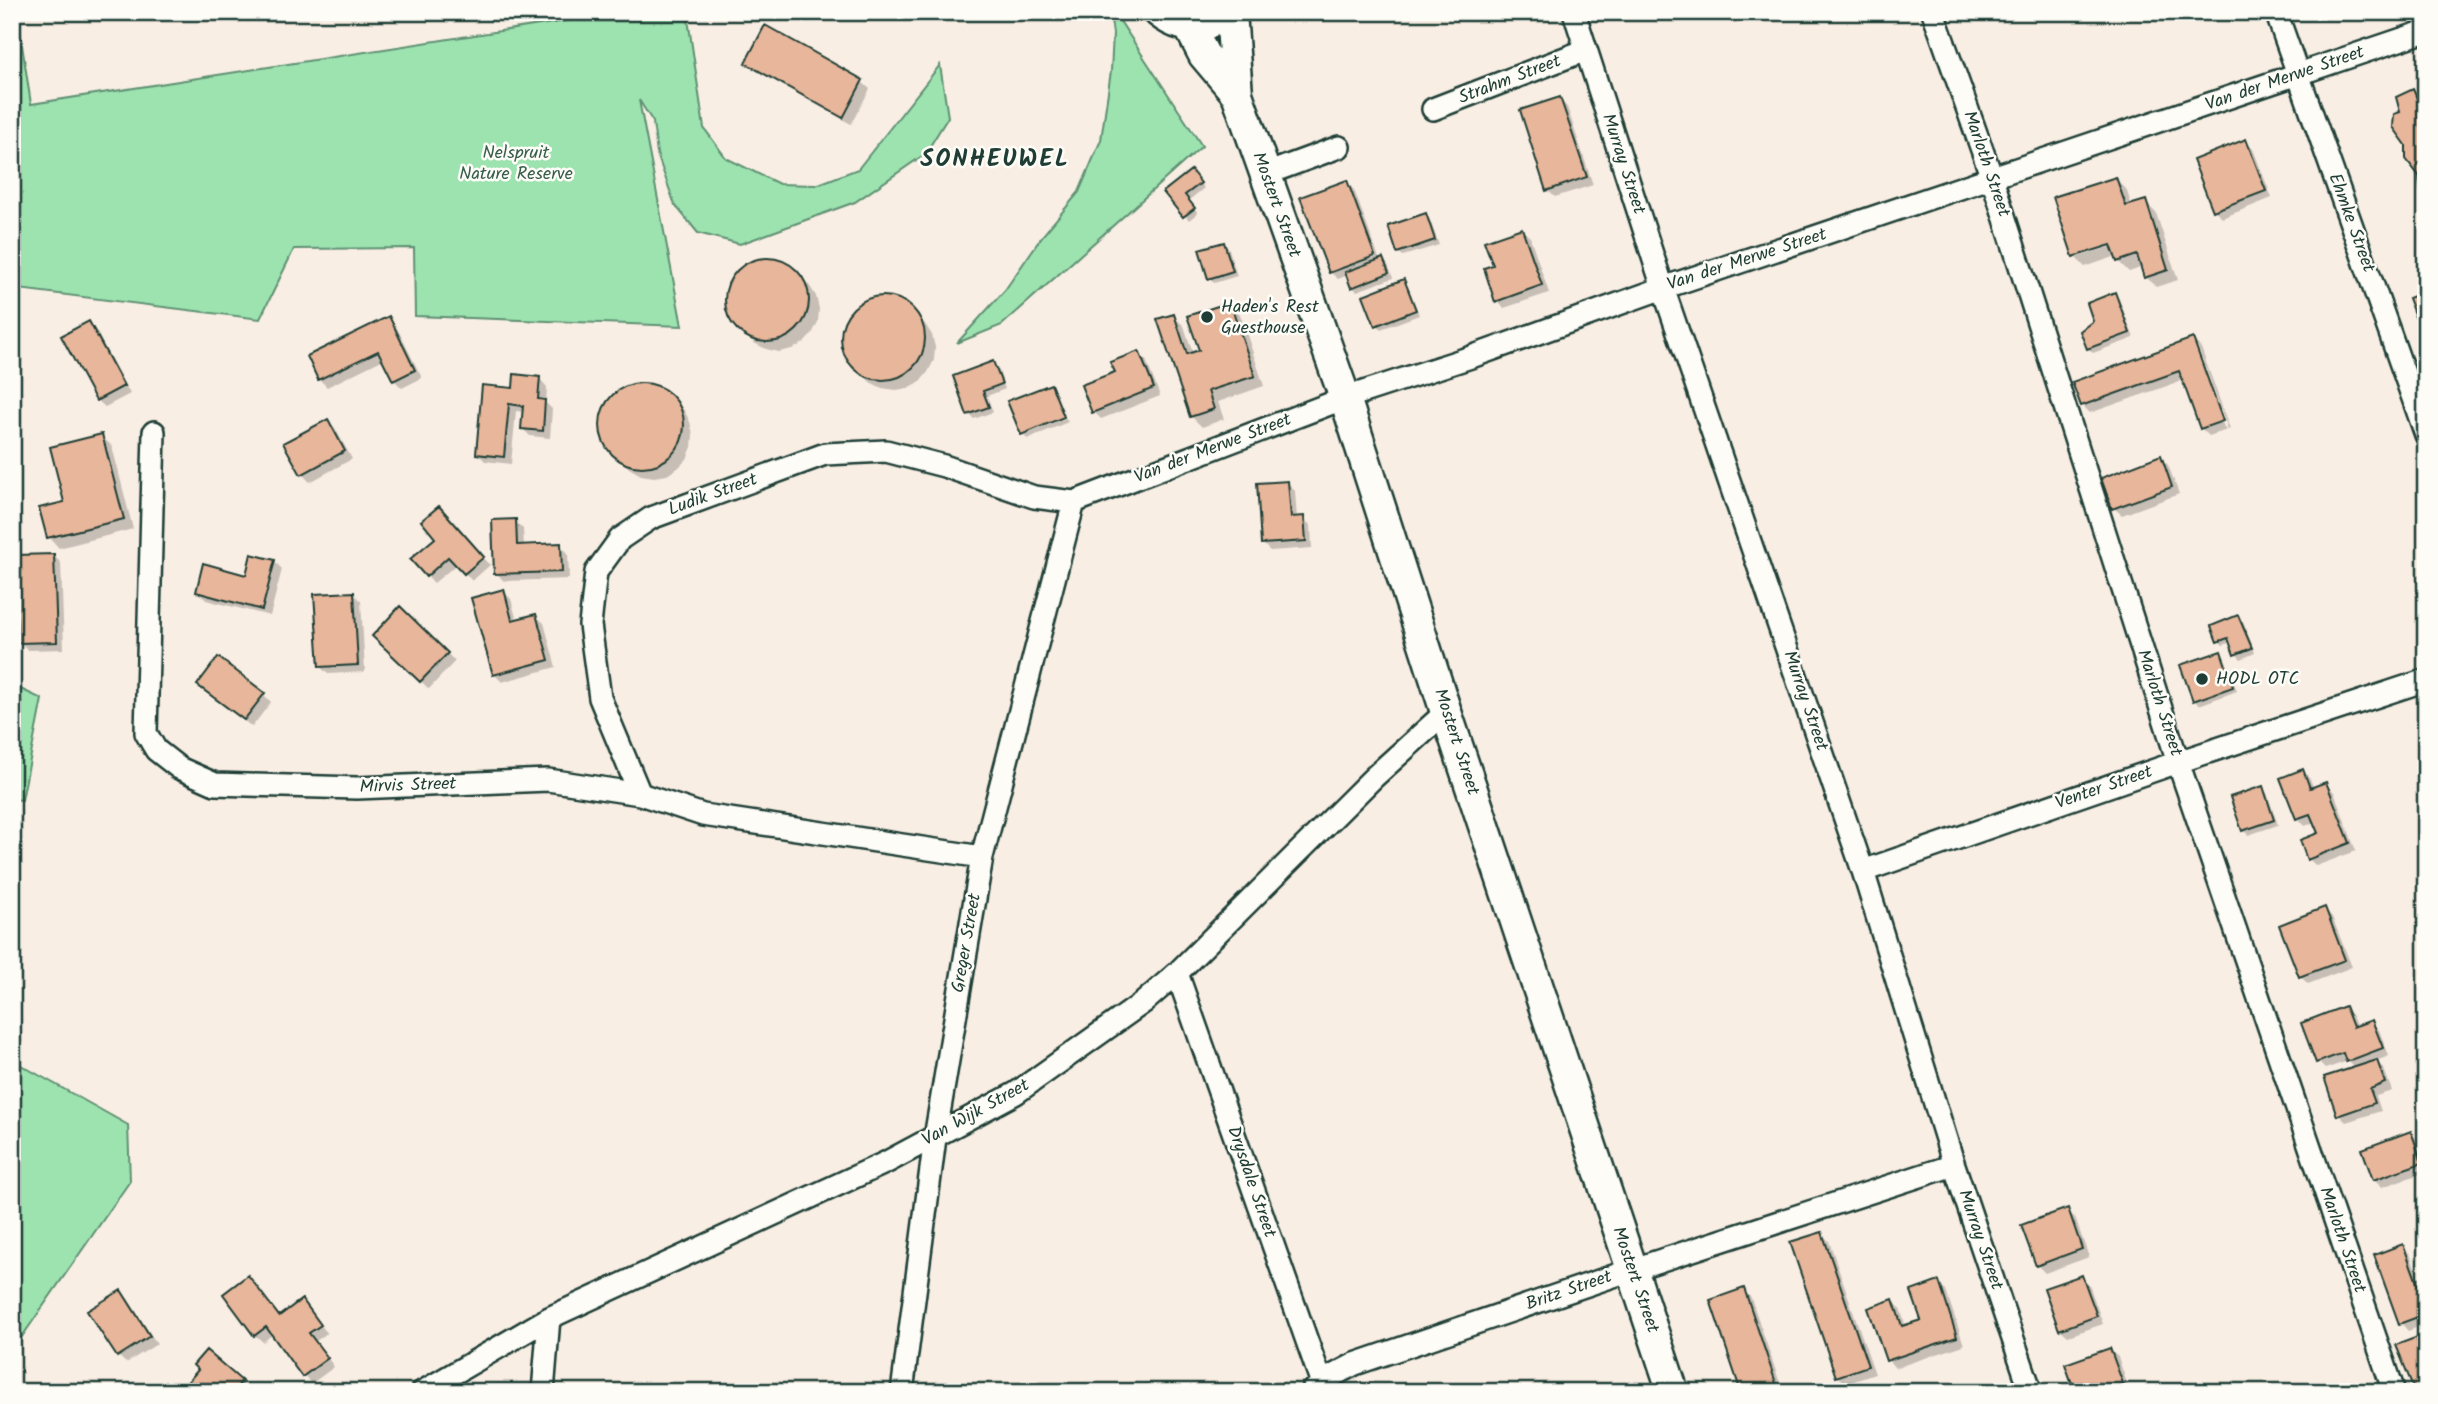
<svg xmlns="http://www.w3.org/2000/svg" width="2438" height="1404" font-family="Kalam,sans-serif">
  <rect width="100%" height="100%" fill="#f9eee4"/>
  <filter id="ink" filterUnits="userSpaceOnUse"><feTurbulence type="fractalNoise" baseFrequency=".0143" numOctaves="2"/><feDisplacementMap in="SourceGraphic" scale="14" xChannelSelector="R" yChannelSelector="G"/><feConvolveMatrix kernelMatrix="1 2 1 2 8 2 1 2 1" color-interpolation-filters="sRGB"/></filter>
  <g filter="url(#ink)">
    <!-- green -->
    <path fill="#9de3b0" stroke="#5e9072" stroke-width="2" d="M12 12H17L31 104 623 12H687L704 128 726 158 779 184 816 185 858 169 940 65 948 117 925 154 855 202 740 244 698 233 675 205 657 154 653 122 639 100 682 326 415 316 414 248 294 249 260 319 19 289 12 316Z
      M1110 12H1114L1202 146 1002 325 957 343 1005 290 1043 235 1079 192 1101 140 1111 71 1113 34Z
      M12 685 42 699 22 800 12 799Z
      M12 1060 128 1125 130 1181 12 1351Z"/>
    <!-- shadow -->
    <path fill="#0003" fill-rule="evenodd" d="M766 28 862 82 870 89 851 124 755 70 747 63Z
      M1560 100 1567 107 1593 185 1555 197 1547 190Z
      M2245 141 2253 149 2272 198 2222 218 2215 210 2195 161Z
      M1195 177 1204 188 1188 201 1198 213 1189 220 1166 192Z
      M2116 179 2126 189 2132 206 2145 202 2156 213 2178 280 2156 287 2146 277 2143 267 2129 272 2118 261 2117 256 2085 267 2074 256ZM2119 240 2120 244 2078 257V254Z
      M1346 182 1354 190 1380 261 1383 260 1388 265 1393 278 1357 291 1352 287 1348 275 1338 279 1330 272Z
      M1425 215 1430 220 1439 245 1403 256 1398 252Z
      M1522 230 1530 237 1549 293 1504 308 1497 301 1495 266Z
      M1224 244 1229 249 1237 276 1214 283 1209 278Z
      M762 260H776L788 265 809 285 816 296 819 309 818 322 812 334 804 343 792 349 779 352 766 349 754 343 734 322 728 309 727 296 731 283 738 272 749 264Z
      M1403 281 1408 286 1419 315 1381 329 1376 325Z
      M2115 294 2119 299 2134 338 2093 353 2088 348Z
      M878 298 892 299 904 304 925 324 932 335 935 347 934 360 928 372 920 382 908 388 896 390 882 388 870 382 850 360 844 348 843 334 847 321 854 310 865 302Z
      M1229 304 1240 314 1264 386 1218 402 1224 419 1202 427 1191 416 1173 316 1184 326 1193 354 1201 351Z
      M388 318 396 326 422 378 402 388 394 380 384 359 327 387 319 379Z
      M89 324 96 331 130 394 105 407 97 400Z
      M2193 340 2201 348 2230 429 2209 436 2202 429 2184 380 2090 413 2082 405ZM2195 347H2198L2228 429 2225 430Z
      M1138 353 1146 360 1160 396 1101 419 1094 412 1117 373Z
      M993 363 998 368 1005 389 987 396 993 412 974 419 969 414Z
      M540 379 547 387 546 403 552 409 550 438 530 436 522 428 524 412 516 411 511 464 485 461 477 453 514 390Z
      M637 385H650L662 390 684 410 690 422 693 434 692 447 687 459 678 468 667 475 654 477 641 475 629 468 608 447 603 434 602 421 605 408 613 397 624 389Z
      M1050 386 1055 391 1065 415 1022 432Z
      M1066 418 1068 422 1027 439 1024 435Z
      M328 421 335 428 352 459 310 482 302 474Z
      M101 436 112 446 133 529 59 548 49 537Z
      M2160 457 2168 465 2179 494 2122 515 2114 508Z
      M1288 483 1295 491 1297 519 1303 518 1311 526 1312 548 1270 551 1262 543Z
      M446 516 490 565 472 581 457 564 434 583 427 576Z
      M515 521 523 529 524 546 560 545 568 553 569 579 504 581 496 573Z
      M53 555 61 563 64 649 28 650 20 642Z
      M274 561 282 569 270 616 206 600 198 592 247 577Z
      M503 591 511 599 517 621 536 616 544 623 556 667 502 682 495 675Z
      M353 593 361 601 365 672 328 674 320 667Z
      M400 609 455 661 429 689 374 636Z
      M2238 617 2243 622 2255 653 2241 659 2236 654 2231 642 2223 645 2219 641Z
      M2220 653 2225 658 2237 691 2199 705 2194 700Z
      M207 692 263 694 271 702 252 727Z
      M2302 771 2310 779 2314 789 2326 784 2334 792 2356 851 2316 866 2309 859 2320 834 2315 822 2305 826 2298 818Z
      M2262 788 2267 793 2278 825 2248 835 2243 830Z
      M2325 909 2332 917 2352 967 2308 984 2300 976Z
      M2345 1008 2352 1016 2357 1028 2372 1022 2379 1030 2389 1056 2376 1061 2384 1069 2392 1091 2376 1096 2381 1111 2346 1122 2339 1115 2356 1069 2348 1061 2325 1069 2318 1062Z
      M2411 1133 2418 1141 2426 1162V1172L2382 1187 2374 1179Z
      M2067 1210 2075 1218 2089 1257 2045 1273 2037 1265Z
      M1822 1234 1829 1241 1875 1374 1845 1384 1838 1376Z
      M2402 1246 2410 1254 2426 1297V1324L2408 1331 2401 1323Z
      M248 1277 280 1317 302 1301 309 1309 327 1333 316 1341 334 1367 311 1384 273 1334 263 1342 255 1335Z
      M2081 1277 2089 1285 2103 1324 2068 1336 2060 1329Z
      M1938 1283 1946 1291 1964 1345 1895 1368 1888 1360 1893 1301 1900 1308 1906 1327 1923 1321Z
      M1744 1290 1751 1298 1783 1392H1743Z
      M120 1292 128 1299 157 1344 126 1363 118 1356Z
      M2110 1350 2118 1357 2130 1392H2077Z
      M241 1382 249 1389 247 1392H181Z"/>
    <!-- building -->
    <path fill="#e8b69a" stroke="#1f3d34" stroke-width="2" d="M765 25 863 80 843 118 745 63Z
      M2413 89 2419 103 2424 101 2426 103V199L2421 193 2419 176 2406 159V145L2393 127 2394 114 2400 112 2396 97Z
      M1560 97 1587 177 1546 191 1520 110Z
      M2246 139 2266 191 2213 211 2193 160Z
      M1191 170 1201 183 1185 195 1195 208 1183 217 1163 192Z
      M2116 177 2126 206 2146 200 2168 270 2144 278 2137 255 2117 262 2111 245 2073 257 2053 197Z
      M1347 180 1375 256 1329 273 1300 197Z
      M1426 213 1435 240 1397 253 1388 226Z
      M1522 228 1542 285 1495 302 1484 268 1493 265 1484 241Z
      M1224 242 1233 271 1208 279 1199 249Z
      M1383 258 1389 273 1351 288 1345 272Z
      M725 300a42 42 0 1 1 84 0a42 42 0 1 1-84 0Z
      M1404 279 1416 310 1375 326 1363 295Z
      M2426 291V334L2422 335 2408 298Z
      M2115 292 2130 333 2087 349 2080 331 2093 321 2087 303Z
      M841 338a42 42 0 1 1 84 0a42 42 0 1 1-84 0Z
      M1230 302 1255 376 1208 391 1214 409 1190 417 1157 319 1174 314 1187 354 1199 350 1187 316Z
      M389 316 415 370 393 381 378 351 318 380 307 356Z
      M89 321 124 386 96 401 61 336Z
      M2193 338 2223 421 2200 429 2179 371 2081 406 2072 382Z
      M1139 351 1154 388 1092 413 1081 385 1115 372 1110 362Z
      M993 361 1002 384 983 391 989 407 967 415 953 376Z
      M514 374 540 377 538 399 545 400 543 431 521 429 523 406 509 404 504 457 476 454 482 385 513 388Z
      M600 425a42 42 0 1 1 84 0a42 42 0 1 1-84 0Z
      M1051 384 1064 417 1021 435 1007 401Z
      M328 419 345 451 301 475 283 443Z
      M102 434 124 519 47 538 39 508 64 502 50 447Z
      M2161 455 2172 487 2112 509 2101 478Z
      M1288 481 1291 517 1304 516 1306 541 1261 544 1257 483Z
      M439 506 484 557 464 574 448 557 426 577 410 559 435 538 421 521Z
      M516 519 517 545 561 543 562 572 494 574 492 520Z
      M54 554 57 642 18 643 15 555Z
      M251 554 275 560 262 610 196 592 203 563 246 575Z
      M504 589 512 620 536 614 549 660 493 675 471 598Z
      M354 592 358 665 319 667 314 594Z
      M400 606 448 653 420 682 372 636Z
      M2238 615 2252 648 2234 655 2228 638 2217 642 2211 626Z
      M2221 651 2233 687 2193 701 2180 665Z
      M218 657 265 693 244 720 197 685Z
      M2303 769 2310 788 2326 782 2350 843 2307 860 2300 840 2318 833 2310 814 2296 819 2280 778Z
      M2263 786 2274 820 2242 831 2230 797Z
      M2325 907 2345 960 2299 977 2279 925Z
      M2345 1006 2353 1027 2372 1020 2383 1048 2346 1062 2343 1053 2316 1063 2301 1023Z
      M2377 1060 2385 1083 2370 1089 2375 1103 2337 1116 2324 1077Z
      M2411 1131 2422 1163 2373 1180 2362 1149Z
      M2068 1208 2082 1249 2036 1266 2021 1225Z
      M1822 1232 1868 1366 1836 1377 1790 1242Z
      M2403 1244 2426 1307V1314L2399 1324 2374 1255Z
      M248 1275 279 1316 302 1299 321 1325 309 1333 328 1358 302 1377 266 1327 254 1336 223 1294Z
      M2082 1275 2097 1316 2059 1330 2044 1288Z
      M1939 1281 1957 1337 1886 1361 1868 1308 1893 1299 1902 1326 1921 1320 1911 1291Z
      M1744 1288 1779 1392H1741L1710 1300Z
      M121 1290 150 1336 117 1357 87 1311Z
      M2426 1334V1392H2415L2396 1345Z
      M2110 1348 2126 1392H2075L2065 1364Z
      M206 1350 242 1381 233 1392H224L217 1386 212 1392H179L198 1370 193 1365Z"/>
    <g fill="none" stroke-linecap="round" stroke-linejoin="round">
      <defs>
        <path id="street" d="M1574 12 1663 288 1863 871 1954 1165 2031 1392
          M1933 12 1992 178 2178 762 2394 1392
          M2276 12 2426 435
          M1433 109 1586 50
          M1266 174 1339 147
          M154 432 146 733 156 750 179 768 215 784 357 788 548 780 640 794 703 815 982 857
          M640 794 600 698 590 625 596 572 620 539 651 518 825 454 886 451 944 466 1034 497 1074 502 1345 398 1471 357 1663 288 2426 31
          M1863 871 2178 762 2426 680
          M1177 973 1325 1392
          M422 1392 549 1318 887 1162 1016 1093 1144 1002 1177 973 1374 777 1446 712
          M543 1392 549 1318
          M902 1392 935 1138 982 857 1074 502
          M1311 1392 1334 1375 1355 1364 1631 1270 1954 1165"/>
        <path id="secondary" d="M1159 12C1174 24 1188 28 1207 24
          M1231 12 1237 94 1345 398 1446 712 1673 1392
          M1189 26 1204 55 1237 94"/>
      </defs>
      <!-- street casing -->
      <use href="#street" stroke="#1f3d34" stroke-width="26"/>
      <!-- secondary casing -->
      <use href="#secondary" stroke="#1f3d34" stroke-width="35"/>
      <!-- street -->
      <use href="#street" stroke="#fdfcf7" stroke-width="21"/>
      <!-- secondary -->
      <use href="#secondary" stroke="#fdfcf7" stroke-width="30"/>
    </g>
  </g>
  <!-- markers -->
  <g fill="#1f3d34" stroke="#fdfcf7" stroke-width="2.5">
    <circle cx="1207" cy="317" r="7"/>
    <circle cx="2202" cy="679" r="7"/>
  </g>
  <g text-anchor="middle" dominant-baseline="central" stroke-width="5" stroke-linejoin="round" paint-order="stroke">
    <!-- street labels -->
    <g font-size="18" fill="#1f3d34" stroke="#fdfcf7">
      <text transform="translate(2285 79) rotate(-19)">Van der Merwe Street</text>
      <text transform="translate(1510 80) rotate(-21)">Strahm Street</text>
      <text transform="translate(1623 164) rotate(72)">Murray Street</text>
      <text transform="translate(1986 164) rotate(71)">Marloth Street</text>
      <text transform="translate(1276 205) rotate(70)">Mostert Street</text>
      <text transform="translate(2351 223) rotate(70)">Ehmke Street</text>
      <text transform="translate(1747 260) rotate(-18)">Van der Merwe Street</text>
      <text transform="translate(1213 449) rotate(-21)">Van der Merwe Street</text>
      <text transform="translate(713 495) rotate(-20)">Ludik Street</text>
      <text transform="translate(1805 701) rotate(71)">Murray Street</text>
      <text transform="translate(2159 703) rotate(72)">Marloth Street</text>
      <text transform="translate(1456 742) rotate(72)">Mostert Street</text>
      <text transform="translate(408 786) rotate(-2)">Mirvis Street</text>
      <text transform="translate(2104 788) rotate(-19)">Venter Street</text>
      <text transform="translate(967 943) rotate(-80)">Greger Street</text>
      <text transform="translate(976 1113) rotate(-29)">Van Wijk Street</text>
      <text transform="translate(1251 1182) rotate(71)">Drysdale Street</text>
      <text transform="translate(1980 1240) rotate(71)">Murray Street</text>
      <text transform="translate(2342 1240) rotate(71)">Marloth Street</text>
      <text transform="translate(1635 1280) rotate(71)">Mostert Street</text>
      <text transform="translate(1569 1291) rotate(-19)">Britz Street</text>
    </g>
    <!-- park labels -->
    <g font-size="18" fill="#385e4d" stroke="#fdfcf7">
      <text x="516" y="153">Nelspruit<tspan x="516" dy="21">Nature Reserve</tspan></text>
    </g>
    <!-- poi labels -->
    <g font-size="18" fill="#1f3d34" stroke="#fdfcf7" text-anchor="start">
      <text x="1221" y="307">Haden's Rest<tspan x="1221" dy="21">Guesthouse</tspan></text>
      <text x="2216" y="679">HODL OTC</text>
    </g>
    <!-- district labels -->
    <g font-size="24" font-weight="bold" letter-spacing="2" fill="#1f3d34" stroke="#fdfcf7">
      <text x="995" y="159">SONHEUWEL</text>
    </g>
  </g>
  <!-- margin -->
  <rect width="2438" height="1404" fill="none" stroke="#fdfcf7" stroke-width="42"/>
  <rect x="21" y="21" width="2396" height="1362" fill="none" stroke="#1f3d34" stroke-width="2.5" filter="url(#ink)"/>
</svg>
